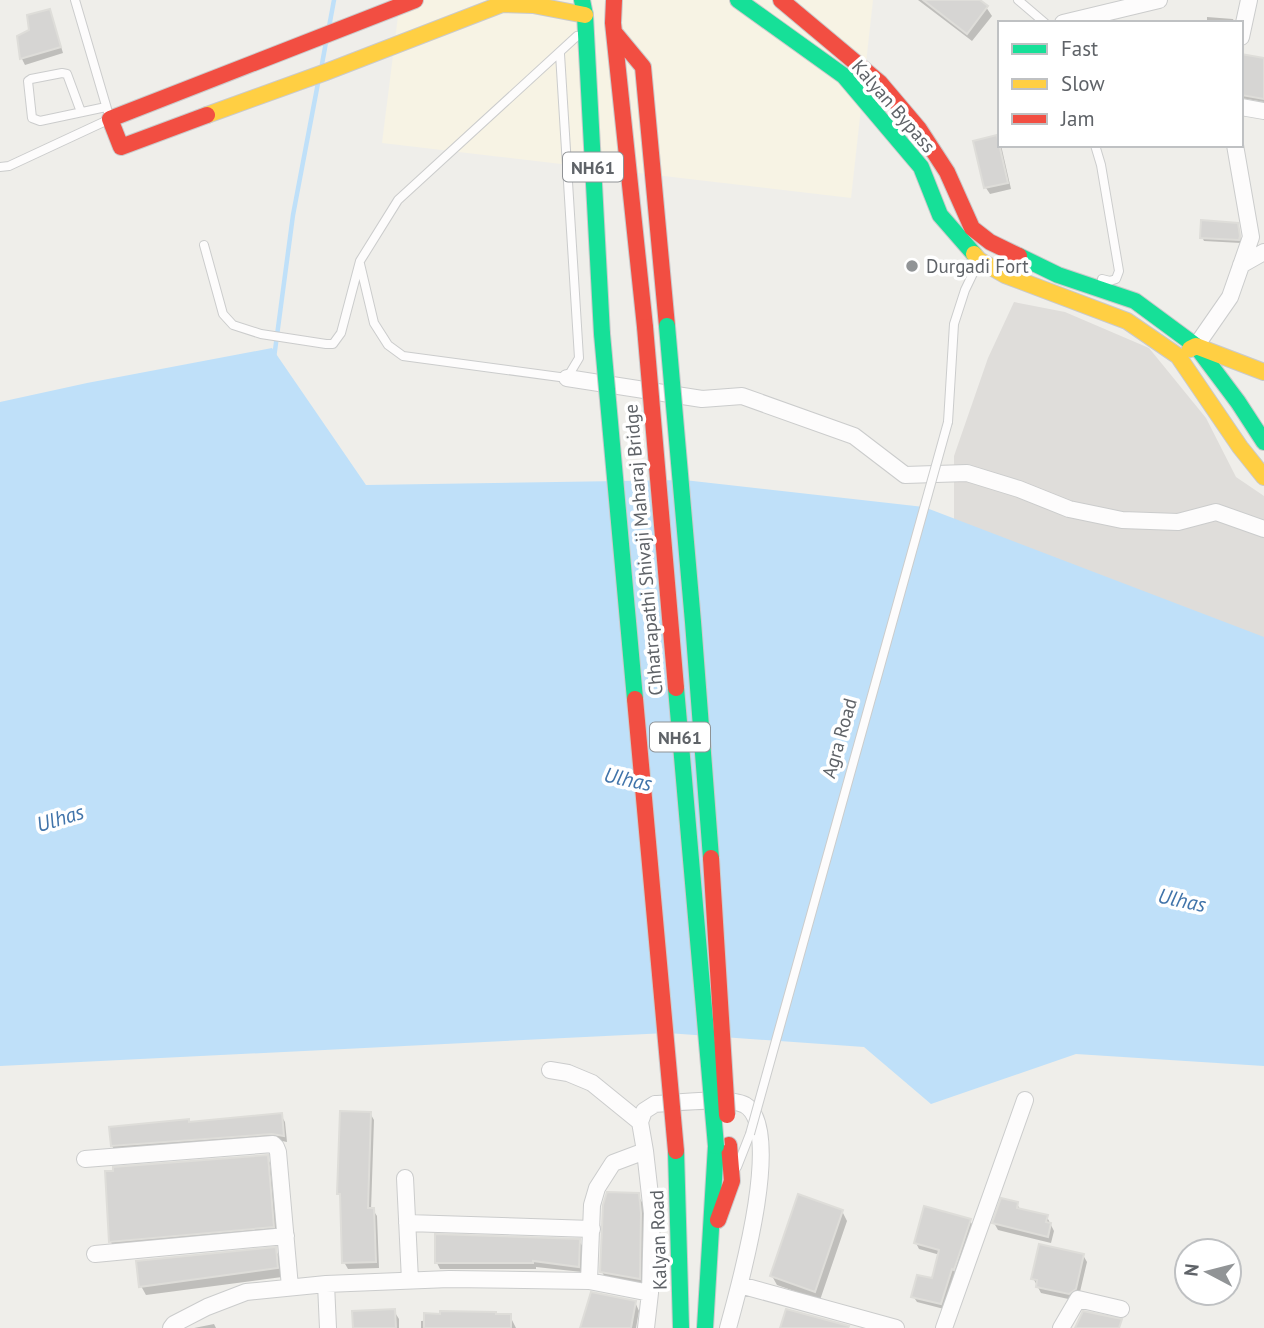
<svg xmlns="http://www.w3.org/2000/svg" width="1264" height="1328" font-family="'PT Sans',sans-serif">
  <rect width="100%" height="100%" fill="#efeeea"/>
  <!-- commercial -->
  <path fill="#f7f3e4" d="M400 0H873L851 198 382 143Z"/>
  <!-- industrial -->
  <path fill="#dfddda" d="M1014 302 1065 312 1149 348 1206 418 1236 477 1264 496V655L954 531V456L988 358Z"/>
  <!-- water -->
  <path fill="#bfe0f9" d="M272 348 366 485 684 480 924 507 1264 637V1066L1076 1054 931 1104 864 1047 667 1033 0 1066V402L87 383Z"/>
  <!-- shadow -->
  <path fill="#0003" d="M918 0H977L986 7 992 16 972 41Z
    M49 11 52 17 63 53 25 65 22 59 19 37 31 31Z
    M1207 17 1233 19 1235 23H1207Z
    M1264 59V102L1241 98V63Z
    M996 137 1001 145 1011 189 990 194 986 188 976 142Z
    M1237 224 1239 228 1241 243 1204 241 1202 237Z
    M370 1113 374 1120 371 1210H373L377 1216 379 1268 348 1269 344 1262 342 1198 339 1193Z
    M281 1115 285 1122 287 1142 277 1140 116 1152 112 1146 190 1124Z
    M267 1157 270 1163 277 1233 114 1248 111 1242Z
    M638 1195 643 1204 646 1224 644 1287 607 1281 602 1272Z
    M1017 1204 1021 1211 1047 1217 1054 1231 1051 1243 998 1230 994 1223Z
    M842 1211 847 1221 820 1300 777 1285 772 1276Z
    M970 1221 974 1227 944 1309 917 1302 913 1296 933 1281 940 1255 919 1249 916 1243Z
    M579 1241 583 1247 582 1272 536 1267V1269H440L437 1263Z
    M275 1249 280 1258 282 1277 146 1295 141 1286Z
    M1083 1255 1087 1262 1079 1296 1073 1300 1041 1293 1033 1278Z
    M635 1302 639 1311 636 1328H582Z
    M394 1311 399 1319V1328H355Z
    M496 1316H510L516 1328H421V1321Z
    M214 1324 216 1328H194Z"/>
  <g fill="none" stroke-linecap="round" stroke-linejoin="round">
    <!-- stream -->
    <path stroke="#bfe0f9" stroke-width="4.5" d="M329 27 334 0
      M322 64 326 42
      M274 358 293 215 318 83"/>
  </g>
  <!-- building -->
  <path fill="#d6d5d3" stroke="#deddd9" stroke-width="2" d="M923 0H980L988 6 967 34Z
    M50 9 61 47 20 59 17 36 29 30 27 15Z
    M1241 54 1264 58V99L1241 95Z
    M997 135 1008 183 984 188 973 141Z
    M1201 220 1238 223 1240 236 1239 240 1200 238Z
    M340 1111 371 1112 368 1208H374L376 1262 342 1263 340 1194H337Z
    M282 1113 284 1136 272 1134 111 1146 109 1127 189 1119V1122Z
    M268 1155 274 1227 109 1242 105 1171H113V1167Z
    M607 1192 639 1193 641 1213 640 1279 600 1272 603 1205Z
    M798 1194 843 1210 815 1292 770 1276Z
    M1001 1198 1018 1202 1017 1208 1048 1215 1046 1222 1051 1223 1048 1237 992 1223Z
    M924 1206 971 1219 954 1270 952 1269 941 1304 911 1297 917 1275 932 1278 939 1250 914 1243Z
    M435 1234 580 1239 579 1267 533 1261V1263H435Z
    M1039 1244 1084 1254 1076 1289 1069 1294 1036 1287 1037 1280 1031 1279Z
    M276 1247 278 1268 139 1287 136 1261Z
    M591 1292 636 1301 631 1328H580Z
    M395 1309 396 1328H353L352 1311Z
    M786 1309 849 1326 848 1328H780Z
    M440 1311 496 1312V1314H511V1328H424V1313L440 1314Z
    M1083 1311 1122 1319 1119 1328H1075Z"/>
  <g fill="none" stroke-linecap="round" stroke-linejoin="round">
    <defs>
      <path id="lane" d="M1018 0 1045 23
        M81 112 67 74 62 73 31 79 28 81 32 118 40 121 106 107
        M1095 145 1101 165 1119 271 1116 279 1110 281 1102 279
        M0 167 9 166 110 119 75 0
        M204 245 223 314 233 325 261 334 326 344H333L341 333 360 261 398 200 577 36
        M360 264 374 323 388 345 403 356 567 378 579 358 560 54
        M948 422 954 324 965 290 978 263
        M737 1167 750 1134"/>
      <path id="street" d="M1063 23 1159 0
        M1241 37 1249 0
        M1241 107 1264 111
        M1241 265 1264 252
        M1196 346 1230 297 1251 237 1235 145
        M567 378 702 399 742 396 854 436 905 475 967 473 1019 489 1069 509 1122 520 1178 522 1216 512 1264 529
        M550 1070 568 1073 592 1083 640 1122 645 1151 652 1213 650 1293 646 1328
        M640 1122 644 1111 655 1104C675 1103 728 1096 745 1105 785 1128 738 1291 728 1328
        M85 1159 273 1144 276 1147 278 1152 290 1287
        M405 1178 410 1280
        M407 1223 592 1229
        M95 1254 286 1236
        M589 1281 592 1205 597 1188 613 1163 645 1151
        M326 1284 328 1328
        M740 1285 896 1328
        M171 1328 174 1324 207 1307 246 1292 326 1284 449 1279 589 1281 650 1293
        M944 1328 1025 1100
        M1061 1328 1078 1299 1121 1309"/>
      <path id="fast" d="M582 0 585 15 602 334
        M738 0 844 76 921 167 940 215 974 254
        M1019 256 1058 275 1135 301 1196 346 1238 402 1264 442
        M676 1151 681 1328
        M705 1328 716 1146"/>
      <path id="slow" d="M502 4 533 5 585 15
        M207 115 326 72 502 4 508 0
        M974 254 979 260 1005 275 1127 321 1178 356 1240 447 1264 477
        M1190 349 1196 346 1264 372"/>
      <path id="jam" d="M614 0 613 23 645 327
        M781 0 880 83 919 129 947 172 972 228 990 242 1019 256
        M614 32 643 67 667 326
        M207 115 121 147 110 119 415 0
        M718 1220 732 1181 729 1145"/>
    </defs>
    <!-- lane casing -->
    <use href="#lane" stroke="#cbcccc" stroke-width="10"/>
    <!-- street casing -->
    <use href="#street" stroke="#cbcccc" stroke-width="18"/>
    <!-- fast casing -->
    <use href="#fast" stroke="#cacacb" stroke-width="18"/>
    <!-- slow casing -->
    <use href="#slow" stroke="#cacacb" stroke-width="18"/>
    <!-- jam casing -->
    <use href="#jam" stroke="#cacacb" stroke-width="18"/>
    <!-- lane -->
    <use href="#lane" stroke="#fdfcfc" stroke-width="8"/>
    <!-- street -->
    <use href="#street" stroke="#fdfcfc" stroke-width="16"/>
    <!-- fast -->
    <use href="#fast" stroke="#16e098" stroke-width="16"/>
    <!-- slow -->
    <use href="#slow" stroke="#ffcf43" stroke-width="16"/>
    <!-- jam -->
    <use href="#jam" stroke="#f24e42" stroke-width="16"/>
    <defs>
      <path id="lane-bridge" d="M750 1134 948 422"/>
      <path id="fast-bridge" d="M667 326 693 622 711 858
        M602 334 635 699
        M676 688 716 1146"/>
      <path id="jam-bridge" d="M645 327 676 688
        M635 699 676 1151
        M711 858 727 1115"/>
    </defs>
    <!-- lane-bridge casing -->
    <use href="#lane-bridge" stroke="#cbcccc" stroke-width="10" stroke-linecap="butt"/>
    <!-- fast-bridge casing -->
    <use href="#fast-bridge" stroke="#cacacb" stroke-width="18" stroke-linecap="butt"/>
    <!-- jam-bridge casing -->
    <use href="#jam-bridge" stroke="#cacacb" stroke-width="18" stroke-linecap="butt"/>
    <!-- lane-bridge -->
    <use href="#lane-bridge" stroke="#fdfcfc" stroke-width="8"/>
    <!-- fast-bridge -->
    <use href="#fast-bridge" stroke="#16e098" stroke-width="16"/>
    <!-- jam-bridge -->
    <use href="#jam-bridge" stroke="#f24e42" stroke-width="16"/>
  </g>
  <!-- markers -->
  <circle fill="#919496" stroke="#fff" stroke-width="2.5" cx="912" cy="266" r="7"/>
  <g text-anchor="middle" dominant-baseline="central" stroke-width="7" stroke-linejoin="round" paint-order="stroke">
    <!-- shield labels -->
    <g fill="#fff" stroke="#8f9295" stroke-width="2">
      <rect x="563" y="152.5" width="60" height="29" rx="5"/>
      <rect x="650" y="722.5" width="60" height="29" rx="5"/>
    </g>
    <g font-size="18" font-weight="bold" fill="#5f6368">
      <text x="593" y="167">NH61</text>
      <text x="680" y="737">NH61</text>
    </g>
    <!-- street labels -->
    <g font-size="19" fill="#5f6368" stroke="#fff">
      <text transform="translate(894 106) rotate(49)">Kalyan Bypass</text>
      <text transform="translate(643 550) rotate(-95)">Chhatrapathi Shivaji Maharaj Bridge</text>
      <text transform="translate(839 738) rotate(-74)">Agra Road</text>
      <text transform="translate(658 1240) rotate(-92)">Kalyan Road</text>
    </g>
    <!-- poi labels -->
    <g font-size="19" fill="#5f6368" stroke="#fff" text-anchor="start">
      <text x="926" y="266">Durgadi Fort</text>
    </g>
    <!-- water labels -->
    <g font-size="21" font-style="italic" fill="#4174aa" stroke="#fff">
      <text transform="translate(628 779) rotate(12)">Ulhas</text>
      <text transform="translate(60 818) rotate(-17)">Ulhas</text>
      <text transform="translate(1182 900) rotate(12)">Ulhas</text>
    </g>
  </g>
  <!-- legend -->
  <rect x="998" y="21" width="245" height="126" fill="#ffffff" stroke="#bfc1c3" stroke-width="2"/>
  <rect x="1012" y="44" width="35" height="10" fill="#16e098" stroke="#bfc1c3" stroke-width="2"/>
  <text x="1061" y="56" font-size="21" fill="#5f6368">Fast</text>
  <rect x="1012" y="79" width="35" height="10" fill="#ffcf43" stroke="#bfc1c3" stroke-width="2"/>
  <text x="1061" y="91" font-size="21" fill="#5f6368">Slow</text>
  <rect x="1012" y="114" width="35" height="10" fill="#f24e42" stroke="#bfc1c3" stroke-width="2"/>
  <text x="1061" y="126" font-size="21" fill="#5f6368">Jam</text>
  <!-- north arrow -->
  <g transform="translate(1208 1272) rotate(277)"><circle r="33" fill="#ffffff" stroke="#bfc1c3" stroke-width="2"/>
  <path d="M0-5L12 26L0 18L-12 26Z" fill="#919496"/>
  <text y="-10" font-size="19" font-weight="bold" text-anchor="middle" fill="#5f6368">N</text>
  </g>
</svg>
